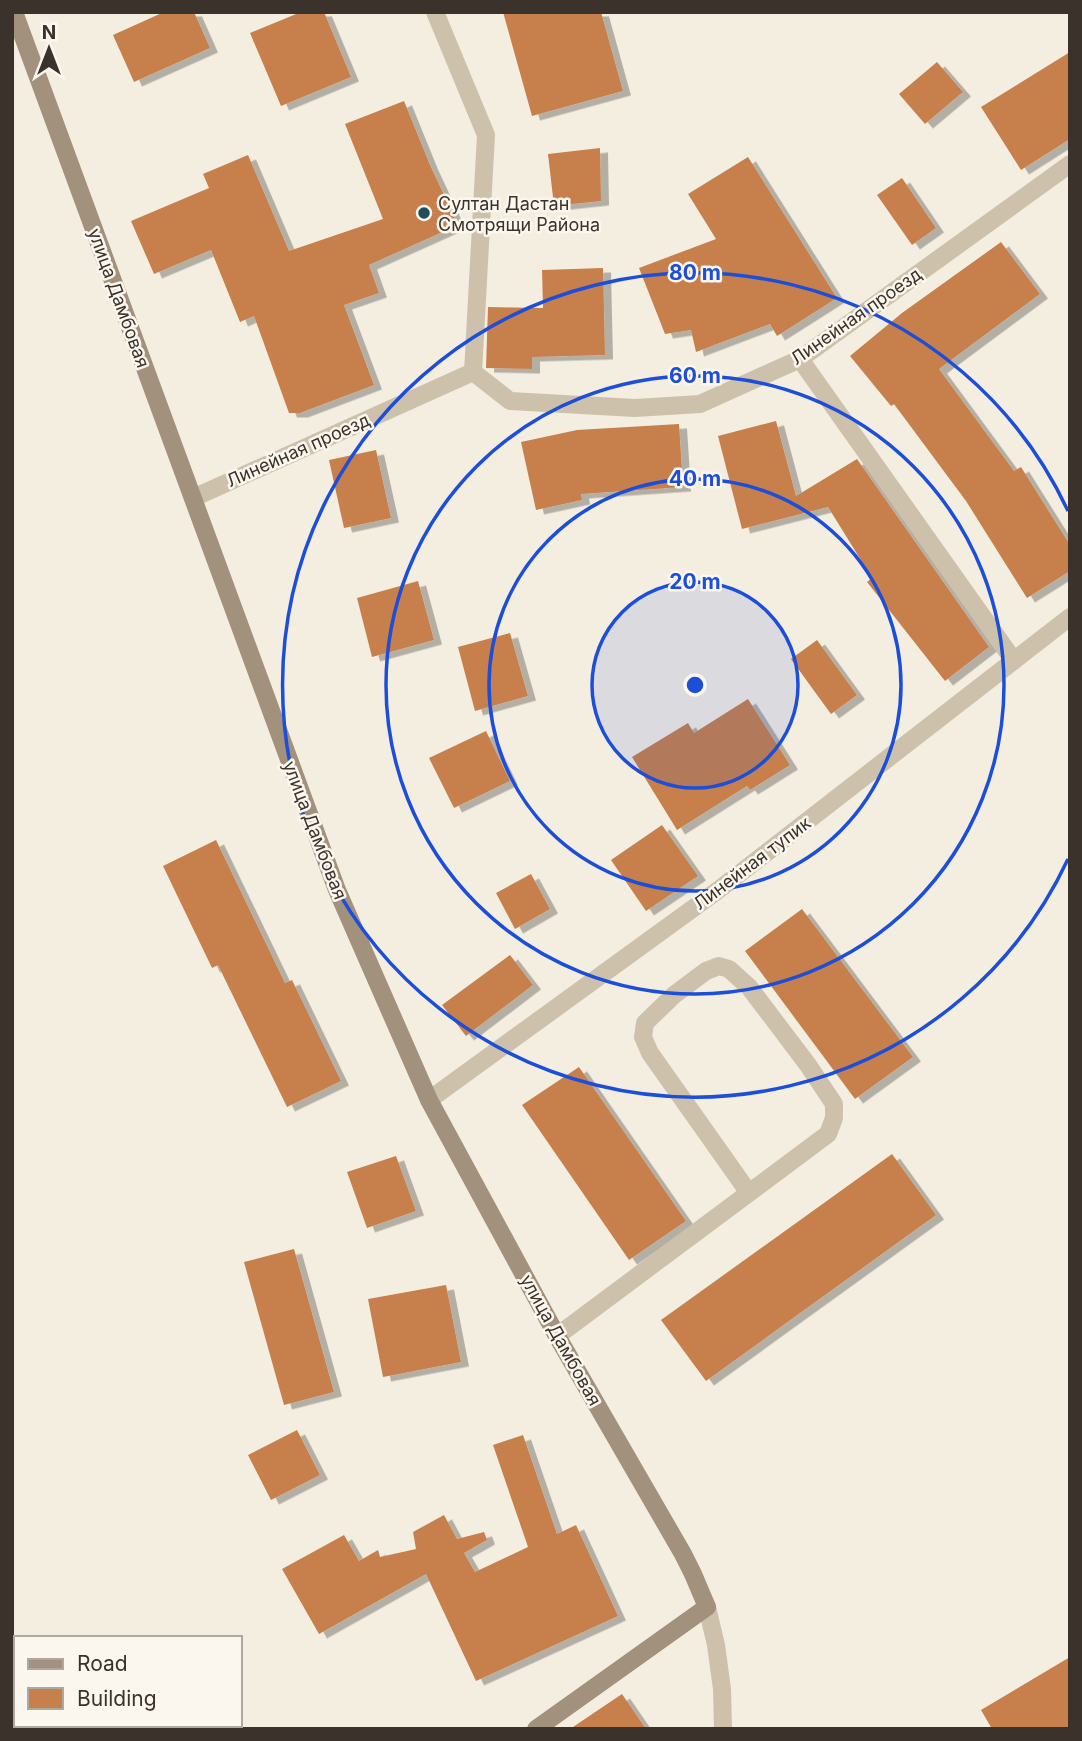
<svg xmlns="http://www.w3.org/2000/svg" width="1082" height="1741" font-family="Inter,sans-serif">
  <defs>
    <filter id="shadow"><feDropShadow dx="8" dy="4.5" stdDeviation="0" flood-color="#0004"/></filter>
  </defs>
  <rect width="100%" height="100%" fill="#f4eee1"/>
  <!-- building -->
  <path fill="#c7804c" filter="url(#shadow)" d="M164 12H194L210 48 134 82 113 35Z
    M301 12H324L351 77 281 106 250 33Z
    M503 12H601L623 91 532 116Z
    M1070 52V139L1021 170 981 107Z
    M937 62 963 92 925 124 899 94Z
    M404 101 430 165 458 225 369 265 379 293 344 305 374 385 300 413H289L254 316 240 322 211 250 154 274 131 221 209 188 203 174 248 155 289 251 383 219 345 124Z
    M600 148 601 201 554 206 548 154Z
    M748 157 837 298 777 336 770 324 696 352 691 330 665 334 639 268 716 239 688 194Z
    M902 178 936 228 912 245 877 195Z
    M1001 242 1040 294 939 369 1014 471 1021 467 1070 545V571L1027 598 966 501 894 404 891 406 850 356 902 313Z
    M603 268 605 355 532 357V369L486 368 488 307 543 308 542 270Z
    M776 421 796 496 857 459 989 647 945 681 867 582 872 578 828 507 742 529 718 436Z
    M679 424 683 487 581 494 582 500 536 510 521 442 577 430Z
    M376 450 391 518 344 528 329 460Z
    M418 581 434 640 372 657 357 598Z
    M510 633 528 696 475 711 458 647Z
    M817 640 857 695 831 714 791 659Z
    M748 699 790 765 750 790 747 786 677 830 632 757 688 723 694 733Z
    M486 731 510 781 454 808 429 758Z
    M662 825 698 876 646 911 611 860Z
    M216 840 285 983 292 980 341 1081 287 1107 218 965 212 968 163 866Z
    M531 874 550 909 515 929 496 893Z
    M802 909 913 1057 855 1099 745 951Z
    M510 955 533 985 466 1036 442 1005Z
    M579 1067 686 1221 629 1260 522 1105Z
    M892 1154 936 1215 706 1381 661 1320Z
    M396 1156 416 1211 367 1228 347 1172Z
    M294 1249 334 1392 284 1405 244 1262Z
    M446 1285 461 1362 383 1377 368 1299Z
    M297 1430 320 1475 271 1500 248 1455Z
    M523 1435 557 1534 576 1525 618 1616 476 1681 426 1574 319 1634 282 1569 344 1535 359 1561 378 1550 380 1557 416 1549 413 1532 444 1515 457 1539 484 1532 487 1540 464 1553 475 1572 528 1547 493 1445Z
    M1070 1657V1729H992L981 1710Z
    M622 1694 646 1729H570Z"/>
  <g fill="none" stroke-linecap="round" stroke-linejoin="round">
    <!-- street -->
    <path stroke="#cdc1ac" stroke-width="18" d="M435 12 486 135 473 372
      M800 359 1014 661
      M193 498 473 372 510 401 635 408 700 404 800 359 1070 164
      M429 1100 717 891 1070 617
      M557 1336 828 1134 834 1118V1104L808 1065 749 987 729 969 719 966 706 971 674 995 645 1023 643 1037 650 1053 749 1193
      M707 1607 716 1645 722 1689 723 1729"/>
    <!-- secondary -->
    <path stroke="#a1917d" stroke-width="18" d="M14 12 337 890 429 1100 557 1336 683 1554 693 1574 707 1607 536 1729"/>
  </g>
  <!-- distance rings -->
  <circle cx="695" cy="685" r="103" fill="#1d4ed8" fill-opacity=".12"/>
  <g fill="none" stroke="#1d4ed8" stroke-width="3.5">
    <circle cx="695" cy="685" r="103"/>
    <circle cx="695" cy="685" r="206"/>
    <circle cx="695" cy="685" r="309"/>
    <path d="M1068 859A412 412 0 1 1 1068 511"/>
  </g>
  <!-- markers -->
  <circle fill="#1f4e5d" stroke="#fbf7ee" stroke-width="2.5" cx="424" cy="213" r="7"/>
  <g text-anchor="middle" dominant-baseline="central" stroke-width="5" stroke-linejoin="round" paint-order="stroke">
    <!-- poi labels -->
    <g font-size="18" fill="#3b332b" stroke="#fbf7ee" text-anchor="start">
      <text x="438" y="203">Султан Дастан<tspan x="438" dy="21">Смотрящи Района</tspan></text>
    </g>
    <!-- street labels -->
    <g font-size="18" fill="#3b332b" stroke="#fbf7ee">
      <text transform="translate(119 298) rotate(70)">улица Дамбовая</text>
      <text transform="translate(856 316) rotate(-35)">Линейная проезд</text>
      <text transform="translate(298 450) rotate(-24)">Линейная проезд</text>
      <text transform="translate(315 830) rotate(69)">улица Дамбовая</text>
      <text transform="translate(752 863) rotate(-37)">Линейная тупик</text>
      <text transform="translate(561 1340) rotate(61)">улица Дамбовая</text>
    </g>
  </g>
  <circle cx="695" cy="685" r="10" fill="#1d4ed8" stroke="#fbf7ee" stroke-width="3.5"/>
  <g font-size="21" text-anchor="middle" font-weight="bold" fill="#1d4ed8" stroke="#fbf7ee" stroke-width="5" stroke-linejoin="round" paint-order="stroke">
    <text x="695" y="280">80 m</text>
    <text x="695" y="383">60 m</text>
    <text x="695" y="486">40 m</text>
    <text x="695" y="589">20 m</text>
  </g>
  <!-- border -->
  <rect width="1082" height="1741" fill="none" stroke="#3b332b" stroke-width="28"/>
  <!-- legend -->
  <rect x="14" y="1636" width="228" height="91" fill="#fbf7ee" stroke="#aea9a0" stroke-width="2"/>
  <rect x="28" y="1659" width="35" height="10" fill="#a1917d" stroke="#aea9a0" stroke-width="2"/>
  <text x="77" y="1671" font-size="21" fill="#3b332b">Road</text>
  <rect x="28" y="1688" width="35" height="21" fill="#c7804c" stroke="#aea9a0" stroke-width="2"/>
  <text x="77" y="1706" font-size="21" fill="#3b332b">Building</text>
  <!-- north arrow -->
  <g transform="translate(49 49)" stroke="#fbf7ee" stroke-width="5" paint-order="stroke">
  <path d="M0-5L12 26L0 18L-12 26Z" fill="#3b332b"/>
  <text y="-10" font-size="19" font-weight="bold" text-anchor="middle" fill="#3b332b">N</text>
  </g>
</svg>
